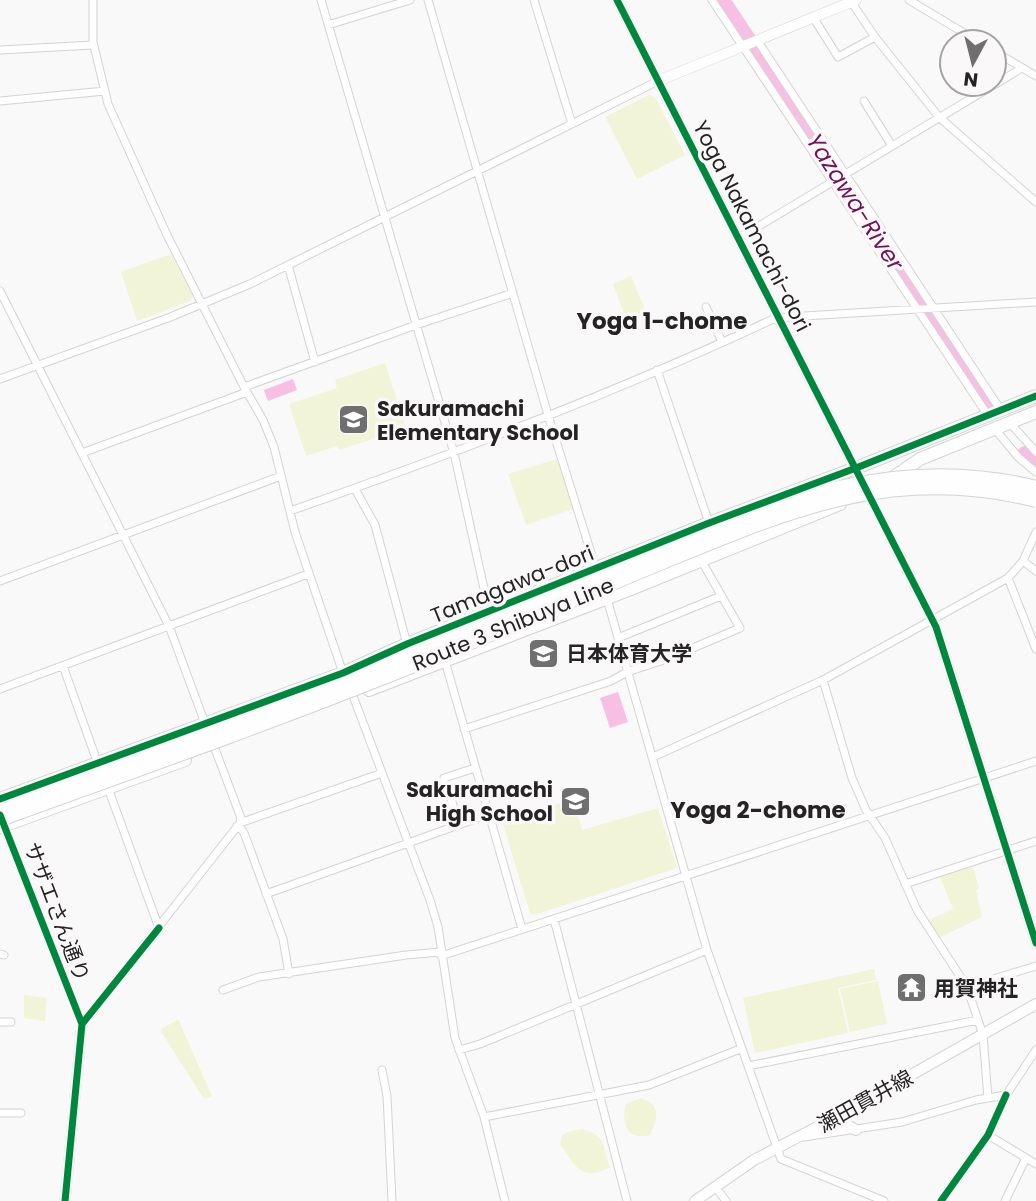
<svg xmlns="http://www.w3.org/2000/svg" width="1036" height="1201" font-family="Poppins,'Noto Sans JP',sans-serif">
  <rect width="100%" height="100%" fill="#faf9fa"/>
  <!-- green -->
  <path fill="#f1f4d6" d="M649 95 655 97 685 155 637 179 605 117Z
    M171 254 193 296 190 301 137 321 121 272Z
    M631 276 647 314 628 323 613 284Z
    M385 363 406 428 339 450 337 446 306 456 289 404 337 388 335 380Z
    M557 459 573 509 526 525 508 474Z
    M573 799 582 830 658 808 677 868 534 915 530 913 502 821Z
    M973 867 979 888 976 890 982 917 939 938 927 921 953 909 940 877Z
    M874 969 876 980 838 988 848 1033 755 1053 743 998Z
    M878 981 887 1024 850 1032 840 989Z
    M24 995 47 998 45 1021 24 1018Z
    M177 1020 179 1021 212 1096 204 1099 160 1030Z
    M640 1098C662 1104 658 1119 650 1135 628 1141 620 1124 626 1104Z
    M582 1129C609 1137 601 1145 610 1167 581 1183 575 1165 560 1144L562 1135 571 1131Z"/>
  <!-- water -->
  <path fill="#f8bfe4" d="M293 379 297 390 268 401 264 390Z
    M618 692 628 722 610 728 600 698Z"/>
  <g fill="none" stroke-linecap="round" stroke-linejoin="round">
    <!-- river -->
    <path stroke="#f8bfe4" stroke-width="16" d="M722 0 988 403
      M1025 454 1036 463"/>
    <defs>
      <path id="minor" d="M93 0V42L108 104 167 235 244 387 263 420 274 447 295 532 343 673
        M321 0 454 453 489 611
        M428 0 548 415 596 569
        M534 0 572 124
        M712 0 987 414
        M850 0 875 37 939 117 1036 202
        M909 0 979 42
        M813 17 838 57 875 37
        M328 25 410 0
        M757 40 1000 409
        M0 50 93 45
        M994 51 1036 76
        M0 101 105 91
        M864 101 892 146
        M739 238 1022 68
        M288 265 315 362
        M0 291 169 626 206 726
        M706 307 722 342
        M657 370 709 523
        M0 379 168 318 250 284 658 81
        M244 387 416 325 513 293
        M1009 422 1036 452
        M994 428 1019 458 1036 472
        M82 453 247 392
        M355 489 375 525 407 644
        M290 511C453 454 615 393 771 320L788 317 1036 302
        M1023 561 1036 571
        M1008 578 1036 649
        M0 581 281 476
        M607 599 707 950 781 1159 884 1201
        M618 638 721 596
        M445 661 522 929
        M63 666 98 764
        M823 680 852 778 866 810 885 838 917 910 967 987 983 1035 988 1098
        M0 689 308 574
        M353 696 430 900 438 927 455 1038 484 1117 505 1201
        M464 729 611 681 627 672 667 659 740 628 701 560
        M212 741 241 818 240 823
        M653 757 823 680 1008 578 1023 561 1036 532
        M108 788 159 928
        M3 822 82 1024 240 823 382 773
        M459 823 444 778 475 768
        M237 826 243 831 246 838 283 939 289 974
        M905 884 1036 841
        M266 894 489 814
        M554 919 627 1201
        M0 954 4 955
        M441 956 1036 761
        M967 987 1036 966
        M223 990 259 977 406 955 441 952
        M0 1022H11
        M459 1050 480 1044 707 950
        M748 1066 978 1020
        M382 1070 387 1096 392 1201
        M0 1113H21
        M484 1117 649 1085 740 1049
        M988 1135 1036 1164
        M804 1137 902 1122 976 1100 1006 1095 1036 1050
        M716 1188 726 1201
        M941 1201 988 1135 1006 1095
        M1005 1201 1026 1158"/>
      <path id="tertiary" d="M617 0 936 627 1036 943
        M658 81 856 0
        M65 1201 82 1024"/>
      <path id="secondary" d="M846 1112 844 1123 856 1130
        M695 1201 754 1160 846 1112 1036 1004"/>
      <path id="trunk" d="M888 481 920 459 1036 412
        M369 690 631 589 840 504
        M0 799 343 673 407 644 709 523 856 468 1036 396
        M0 827 185 760"/>
    </defs>
    <!-- minor casing -->
    <use href="#minor" stroke="#d4d3d4" stroke-width="9"/>
    <!-- tertiary casing -->
    <use href="#tertiary" stroke="#d4d3d4" stroke-width="11"/>
    <!-- secondary casing -->
    <use href="#secondary" stroke="#d4d3d4" stroke-width="12"/>
    <!-- trunk casing -->
    <use href="#trunk" stroke="#d4d3d4" stroke-width="14"/>
    <!-- minor -->
    <use href="#minor" stroke="#fefefe" stroke-width="7"/>
    <!-- tertiary -->
    <use href="#tertiary" stroke="#fefefe" stroke-width="10"/>
    <!-- secondary -->
    <use href="#secondary" stroke="#fefefe" stroke-width="10"/>
    <!-- trunk -->
    <use href="#trunk" stroke="#fefefe" stroke-width="12"/>
    <defs>
      <path id="motorway-bridge" d="M0 808C135 759 270 711 403 658 482 627 560 593 638 561 770 506 889 451 1036 488
        M0 819C136 770 274 721 409 667 487 636 565 603 643 570 778 515 887 462 1036 500"/>
    </defs>
    <!-- motorway-bridge casing -->
    <use href="#motorway-bridge" stroke="#d4d3d4" stroke-width="16" stroke-linecap="butt"/>
    <!-- motorway-bridge -->
    <use href="#motorway-bridge" stroke="#fefefe" stroke-width="14"/>
    <defs>
      <path id="cycleway" d="M617 0 936 627 1036 943
        M0 799 343 673 407 644 709 523 856 468 1036 396
        M0 815 82 1024 65 1201
        M82 1024 159 928
        M941 1201 988 1135 1006 1095"/>
    </defs>
    <!-- cycleway casing -->
    <use href="#cycleway" stroke="#fbf8fa" stroke-width="11"/>
    <!-- cycleway -->
    <use href="#cycleway" stroke="#00873e" stroke-width="7"/>
  </g>
  <!-- icons -->
  <defs>
    <symbol id="school-square" viewBox="-11 -11 22 22"><rect x="-9" y="-9" width="18" height="18" rx="4" fill="#706f70" stroke="#fbf8fa"/><path d="M0-5L7-2L0 1L-7-2ZM-4 1L0 2.5L4 1V4Q0 6-4 4Z" fill="#fff"/></symbol>
    <symbol id="university-square" viewBox="-11 -11 22 22"><rect x="-9" y="-9" width="18" height="18" rx="4" fill="#706f70" stroke="#fbf8fa"/><path d="M0-5L7-2L0 1L-7-2ZM-4 1L0 2.5L4 1V4Q0 6-4 4Z" fill="#fff"/></symbol>
    <symbol id="temple-square" viewBox="-11 -11 22 22"><rect x="-9" y="-9" width="18" height="18" rx="4" fill="#706f70" stroke="#fbf8fa"/><path d="M0-6L5-2H3V0L6.5 2.5H4V6H1.5V3h-3V6H-4V2.5H-6.5L-3 0V-2H-5Z" fill="#fff"/></symbol>
  </defs>
  <g fill-rule="evenodd">
    <use href="#school-square" x="336" y="402" width="35" height="35"/>
    <use href="#university-square" x="526" y="636" width="35" height="35"/>
    <use href="#school-square" x="558" y="784" width="35" height="35"/>
    <use href="#temple-square" x="894" y="970" width="35" height="35"/>
  </g>
  <g text-anchor="middle" dominant-baseline="central" stroke-width="7" stroke-linejoin="round" paint-order="stroke">
    <!-- street labels -->
    <g font-size="21" fill="#252425" stroke="#fbf8fa">
      <text transform="translate(752 226) rotate(63)">Yoga Nakamachi-dori</text>
      <text transform="translate(512 584) rotate(-22)">Tamagawa-dori</text>
      <text transform="translate(513 624) rotate(-22)">Route 3 Shibuya Line</text>
      <text transform="translate(57 912) rotate(69)">サザエさん通り</text>
      <text transform="translate(865 1101) rotate(-29)">瀬田貫井線</text>
    </g>
    <!-- poi labels -->
    <g font-size="21" font-weight="bold" fill="#252425" stroke="#fbf8fa" text-anchor="start">
      <text x="377" y="408">Sakuramachi<tspan x="377" dy="24">Elementary School</tspan></text>
      <text x="566" y="653">日本体育大学</text>
      <text x="553" y="789" text-anchor="end">Sakuramachi<tspan x="553" dy="24">High School</tspan></text>
      <text x="934" y="988">用賀神社</text>
    </g>
    <!-- water labels -->
    <g font-size="23" font-style="italic" fill="#701459" stroke="#fbf8fa">
      <text transform="translate(855 202) rotate(57)">Yazawa-River</text>
    </g>
    <!-- neighbourhood labels -->
    <g font-size="23" font-weight="bold" fill="#252425" stroke="#fbf8fa">
      <text x="662" y="321">Yoga 1-chome</text>
      <text x="758" y="810">Yoga 2-chome</text>
    </g>
  </g>
  <!-- north arrow -->
  <g transform="translate(973 63) rotate(187)"><circle r="33" fill="#fbf8fa" stroke="#a5a3a5" stroke-width="2"/>
  <path d="M0-5L12 26L0 18L-12 26Z" fill="#706f70"/>
  <text y="-10" font-size="19" font-weight="bold" text-anchor="middle" fill="#252425">N</text>
  </g>
</svg>
